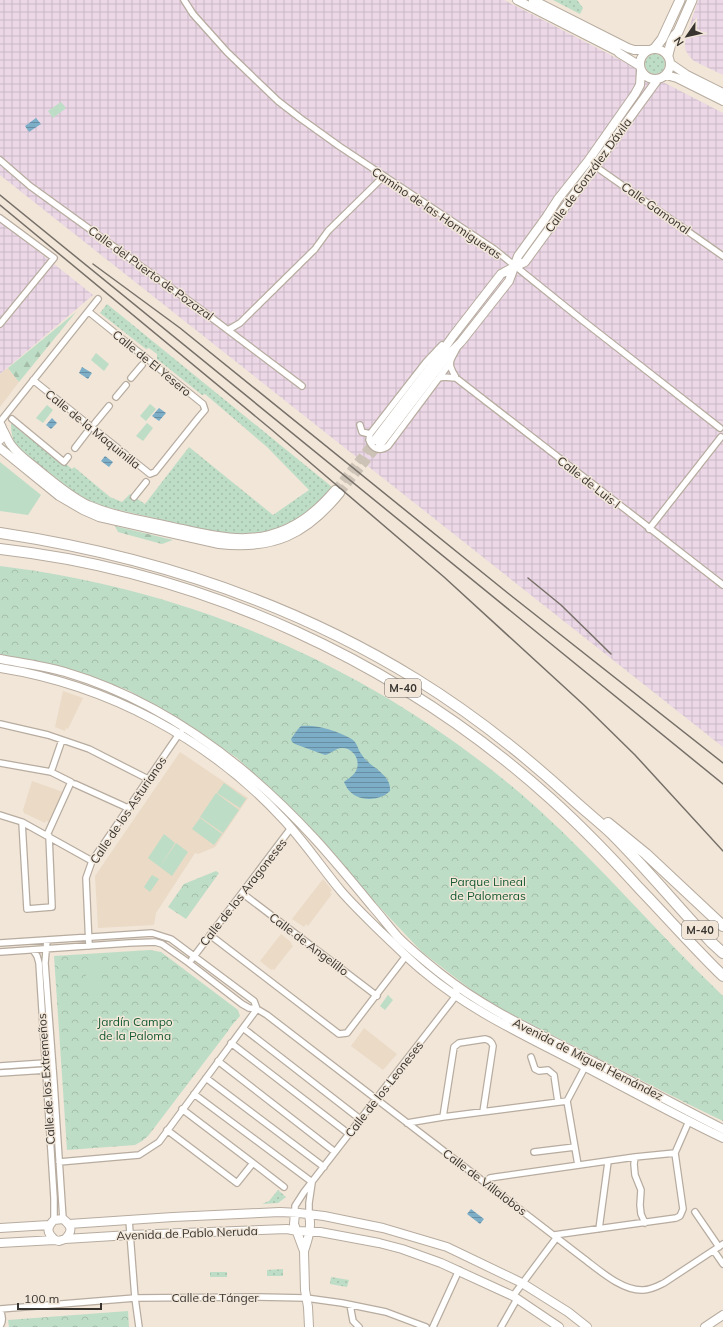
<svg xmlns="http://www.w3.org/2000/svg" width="723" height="1327" font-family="Mulish,sans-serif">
  <defs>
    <pattern id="industrial-grid" width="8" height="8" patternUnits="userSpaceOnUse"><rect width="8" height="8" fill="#ebd7e6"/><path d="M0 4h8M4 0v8" fill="none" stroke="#cab9c6"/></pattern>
    <pattern id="grass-dots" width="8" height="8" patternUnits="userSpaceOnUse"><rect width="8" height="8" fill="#beddc6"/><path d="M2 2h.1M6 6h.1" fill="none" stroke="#a4beaa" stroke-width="1.8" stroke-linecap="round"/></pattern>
    <pattern id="forest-firs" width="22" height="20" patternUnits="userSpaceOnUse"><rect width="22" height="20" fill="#beddc6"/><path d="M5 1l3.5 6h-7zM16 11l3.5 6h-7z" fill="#a4beaa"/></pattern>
    <pattern id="park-crowns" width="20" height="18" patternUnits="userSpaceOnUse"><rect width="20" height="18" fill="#beddc6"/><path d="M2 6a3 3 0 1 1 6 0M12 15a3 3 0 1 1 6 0" fill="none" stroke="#a4beaa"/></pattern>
    <pattern id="water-rules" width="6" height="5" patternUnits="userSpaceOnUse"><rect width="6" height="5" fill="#7caec8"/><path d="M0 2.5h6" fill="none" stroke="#678ea3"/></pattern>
  </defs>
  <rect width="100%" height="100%" fill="#f1e6d8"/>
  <!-- industrial -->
  <path fill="url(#industrial-grid)" d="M0 0H504L723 113V747L0 175Z
    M698 0H723V75L694 61 689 56 685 49V41Z
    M0 221 93 295 0 374Z"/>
  <!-- built -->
  <path fill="#eadac6" d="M8 368 19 382 0 407V374Z
    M63 691 83 698 68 729 66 728 65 731 55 727Z
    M180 752 248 798 215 847 198 854 195 853 156 913 154 925 98 928 95 876Z
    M32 781 63 792 49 822 46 821 45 823 24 813 23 810Z
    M323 879 332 890 330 893 332 894 308 926 306 924 304 927 292 919Z
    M281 934 292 943 291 944 293 946 274 970 272 969 271 970 260 961Z
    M364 1028 397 1054 383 1070 351 1046Z"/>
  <!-- grass -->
  <path fill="url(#grass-dots)" d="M553 0H577L583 8 580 14Z
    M645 64a10 10 0 1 1 20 0a10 10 0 1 1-20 0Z
    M107 304 332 487C299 526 266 539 215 532L106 507 88 500 71 490 16 446C12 438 11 431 11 423L12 421 72 469 74 467 110 497 122 502 130 494 145 504 189 447 273 515 309 490 267 447 205 394 202 395 157 359V354L149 348 146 349 100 313Z
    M278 1190 286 1197 278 1203 262 1204 269 1201Z
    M283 1269V1276H267V1270Z
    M210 1272H227V1277H210Z
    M331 1277 349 1280 347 1287 330 1284Z"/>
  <!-- forest -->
  <path fill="url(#forest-firs)" d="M76 312 19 382 8 368Z
    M115 526 173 540 162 544 118 532Z"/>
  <!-- park -->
  <path fill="url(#park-crowns)" d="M0 566C199 590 387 674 537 808 602 867 659 935 723 996V1121L688 1104 487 1002 422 952 354 880 291 808 237 758 201 734 128 690 71 670 0 654Z
    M216 871 219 873 186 919 168 907 184 884Z
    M150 950 161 952 238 1010 240 1016C236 1021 231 1025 228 1031L148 1136 142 1141 135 1145 67 1150 54 956Z
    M388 995 393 1000 385 1010 380 1006Z
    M128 1311 129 1327H9L8 1320Z"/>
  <!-- pitch -->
  <path fill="#beddc6" d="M61 102 66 108 53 118 48 111Z
    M96 353 109 364 104 371 91 360Z
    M150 404 156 409 146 421 140 416Z
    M47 405 53 410 43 423 36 418Z
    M147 423 153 428 143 441 136 436Z
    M0 462 41 495 28 515 0 511Z
    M224 783 246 799 240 808 217 793Z
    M216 793 239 810 223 833 200 817Z
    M200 818 222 834 214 845 192 829Z
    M164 834 175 843 160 867 148 858Z
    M176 843 188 852 172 876 160 867Z
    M152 875 159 879 150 892 144 887Z
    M87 963 102 965 100 991 85 990Z"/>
  <!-- water -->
  <path fill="url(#water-rules)" d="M36 118 41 124 29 132 25 126Z
    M82 367 92 373 88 379 79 373Z
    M159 408 166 413 159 421 152 416Z
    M52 418 57 423 51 429 46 425Z
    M105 456 113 462 109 467 101 461Z
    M301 726C316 724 337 731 350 738 358 742 357 749 362 755 369 767 392 774 390 791 379 802 356 802 347 788 346 786 345 784 344 782 348 779 354 775 356 771 361 761 354 748 342 748 335 748 331 754 325 755L295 744 292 742 291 739 298 729Z
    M471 1209 484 1219 480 1224 467 1214Z"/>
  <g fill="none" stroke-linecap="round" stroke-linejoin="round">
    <!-- secondary-tunnel -->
    <path stroke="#ccc2b6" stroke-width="8" stroke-dasharray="8 4" stroke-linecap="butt" d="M335 490 375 440
      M340 493 380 444"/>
    <defs>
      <path id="street" d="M184 0 193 14 227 52 278 101 300 118 339 146 494 249 582 320 720 428
        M0 160 30 186 196 306 302 386
        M592 164 723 256
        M0 218 54 258 0 324
        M228 330 240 323 315 249 328 231 384 176
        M442 345 426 362 370 434 369 440C372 449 380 452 388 446L450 363
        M457 348C454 355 447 362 452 370 453 373 455 375 456 378L723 585
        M131 378 142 365
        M439 378 443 377 456 378
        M33 380 150 474 155 472 199 417 205 410 203 404 89 312
        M116 397 126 385
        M12 419 64 462 68 457
        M0 422 98 299
        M95 423 109 406
        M360 425 362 432 370 434
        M75 448 88 431
        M134 497 146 482
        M649 529 721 437
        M0 724 48 735 89 749 148 779
        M0 763 51 772
        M75 784 128 808
        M0 815 22 822 92 861
        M22 822 27 909 52 907 49 836
        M47 835 71 782 51 772 62 740
        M242 893 377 996
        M210 935 339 1034 347 1033 406 956
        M47 940 45 963 54 1082 63 1219
        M0 943 152 933 171 939 254 1001 257 1009
        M89 946 86 878 92 861 179 734 181 732
        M33 950 37 956 39 963 54 1198V1220
        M0 952 129 943 155 942 162 944 189 963 242 1004 249 1008 257 1009 267 1015 583 1258C599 1270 622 1291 643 1290 651 1290 658 1286 664 1283L723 1244
        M192 959 291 828
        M243 1028 360 1119
        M231 1043 349 1134
        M531 1057 535 1069 539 1071 548 1070 554 1075 558 1102
        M218 1061 335 1152
        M0 1066 45 1063
        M0 1073 46 1070
        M206 1078 324 1167
        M194 1094 312 1182
        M567 1101 585 1067
        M182 1109 253 1163 284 1187
        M443 1117 454 1047 459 1043 485 1039C490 1040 492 1042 493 1046L483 1112
        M407 1123 443 1117 567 1101 578 1165
        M167 1130 237 1183 253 1163
        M534 1152 575 1147
        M675 1153 689 1121
        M635 1157 634 1164 635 1175 641 1190 640 1205 641 1214 645 1223
        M59 1162 139 1155 159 1142 257 1009
        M485 1182 490 1178 496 1177 635 1157 675 1153 683 1209 680 1216 676 1218 554 1235
        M695 1212 719 1247
        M295 1213V1206L304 1192 455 997 457 992 455 985
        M309 1215V1203L312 1183
        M129 1220 135 1298 139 1327
        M599 1229 608 1162
        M714 1251 723 1264
        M513 1296 557 1237
        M350 1305 353 1321 359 1327
        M0 1309 135 1298 258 1297 306 1298 342 1303 386 1312 426 1327
        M0 1311C3 1316 3 1322 0 1326
        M433 1327 459 1270
        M501 1327 517 1299"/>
      <path id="secondary" d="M517 0 617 51 619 53 640 66
        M533 0 628 48 634 50H648
        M640 64a15 15 0 1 1 30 0a15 15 0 1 1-30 0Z
        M671 64 687 75 723 93
        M666 75 677 78 723 101
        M0 424C4 430 4 435 0 440
        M3 430C6 435 8 442 12 446 19 456 32 464 41 472 56 484 71 497 88 505 116 517 147 521 177 528 207 534 238 543 269 535 297 528 317 511 335 490
        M375 440 441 353 453 336 501 274 514 267 525 262 658 79
        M380 444 448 355 461 342 509 281 518 256 547 216 558 199 588 161 635 94 640 85 641 71
        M0 448 59 496 83 510 99 517 219 544C273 550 306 535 340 493
        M0 659C22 663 44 666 65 672 163 701 247 765 315 839 335 861 354 884 372 906 381 916 389 927 398 937 411 950 426 962 441 974 485 1009 536 1032 586 1058 632 1081 677 1106 723 1129
        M0 668C108 685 209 739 283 819 304 841 321 867 341 891 353 905 367 918 381 932 395 945 408 959 423 971 468 1009 522 1034 574 1061 624 1087 673 1114 723 1138
        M295 1213 294 1224 304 1251 305 1290 308 1307 309 1327
        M69 1224 173 1217 280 1212 299 1213 324 1216 368 1225 383 1228 447 1247 522 1283 568 1312 587 1327
        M0 1228 49 1225
        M55 1240C47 1233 46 1228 54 1220L63 1219C72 1226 73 1231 65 1239
        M0 1243 55 1240 59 1241 65 1239 130 1235 287 1229 297 1231 320 1232 379 1243 402 1249 441 1263 513 1296 559 1327
        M304 1251C308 1239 312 1227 309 1215
        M705 1327 723 1315"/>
      <path id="primary" d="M655 48 662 39 680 0
        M668 55C670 47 671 38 678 32L692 0"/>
      <path id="highway" d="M0 533C146 555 289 601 416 679 471 713 522 753 570 797 583 809 598 821 611 833 646 868 677 906 711 942L723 953
        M0 549C204 572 399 662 551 799 582 827 611 857 639 888 667 917 694 948 723 976
        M608 823 646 854 723 926"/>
    </defs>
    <!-- street casing -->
    <use href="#street" stroke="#b7ac9f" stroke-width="8"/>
    <!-- secondary casing -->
    <use href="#secondary" stroke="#b7ac9f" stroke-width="10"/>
    <!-- primary casing -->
    <use href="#primary" stroke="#b7ac9f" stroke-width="11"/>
    <!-- highway casing -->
    <use href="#highway" stroke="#b7ac9f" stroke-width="12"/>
    <!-- street -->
    <use href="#street" stroke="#fff" stroke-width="5.5"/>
    <!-- secondary -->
    <use href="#secondary" stroke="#fff" stroke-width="8"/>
    <!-- primary -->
    <use href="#primary" stroke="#fff" stroke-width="9"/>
    <!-- highway -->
    <use href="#highway" stroke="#fff" stroke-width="10"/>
    <!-- rail -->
    <path stroke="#777068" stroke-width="1.5" d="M0 195 723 784
      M0 205 272 430 444 577 585 706 635 755 723 851
      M93 264 180 328 509 594 723 763
      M528 578 561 605 611 654"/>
  </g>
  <g text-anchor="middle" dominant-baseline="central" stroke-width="3" stroke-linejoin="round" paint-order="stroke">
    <!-- shield labels -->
    <g fill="#f1e6d8" stroke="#706962" stroke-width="1">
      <rect x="385" y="679" width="36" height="18" rx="3"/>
      <rect x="682" y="921" width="36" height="18" rx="3"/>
    </g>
    <g font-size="11" font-weight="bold" fill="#38342f">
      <text x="403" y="688">M-40</text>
      <text x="700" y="930">M-40</text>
    </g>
    <!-- street labels -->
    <g font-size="12" fill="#38342f" stroke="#f1e6d8">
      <text transform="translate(588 175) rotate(-54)">Calle de González Dávila</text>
      <text transform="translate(656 208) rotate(35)">Calle Gamonal</text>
      <text transform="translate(437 213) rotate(34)">Camino de las Hormigueras</text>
      <text transform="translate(151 273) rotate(36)">Calle del Puerto de Pozazal</text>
      <text transform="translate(152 363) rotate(39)">Calle de El Yesero</text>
      <text transform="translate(93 429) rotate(39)">Calle de la Maquinilla</text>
      <text transform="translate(589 482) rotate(38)">Calle de Luis I</text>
      <text transform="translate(128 810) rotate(-56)">Calle de los Asturianos</text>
      <text transform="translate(243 892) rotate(-52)">Calle de los Aragoneses</text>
      <text transform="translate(309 944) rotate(37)">Calle de Angelillo</text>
      <text transform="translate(588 1059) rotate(27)">Avenida de Miguel Hernández</text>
      <text transform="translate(46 1079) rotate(-94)">Calle de los Extremeños</text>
      <text transform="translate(384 1089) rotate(-52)">Calle de los Leoneses</text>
      <text transform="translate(485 1182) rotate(37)">Calle de Villalobos</text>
      <text transform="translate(187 1233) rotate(-2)">Avenida de Pablo Neruda</text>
      <text x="215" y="1297">Calle de Tánger</text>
    </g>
    <!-- park labels -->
    <g font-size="12" fill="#155a32" stroke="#f1e6d8">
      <text x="488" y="881">Parque Lineal<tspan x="488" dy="14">de Palomeras</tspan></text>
      <text x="135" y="1021">Jardín Campo<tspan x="135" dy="14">de la Paloma</tspan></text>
    </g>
  </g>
  <!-- north arrow -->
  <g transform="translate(687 36) rotate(236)" stroke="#f1e6d8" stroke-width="3" paint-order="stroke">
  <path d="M0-3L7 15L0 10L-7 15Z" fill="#38342f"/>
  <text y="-6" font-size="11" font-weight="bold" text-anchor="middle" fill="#38342f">N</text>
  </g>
  <!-- scale -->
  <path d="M18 1303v6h83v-6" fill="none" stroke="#38342f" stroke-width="2"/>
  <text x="24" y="1303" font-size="12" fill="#38342f" stroke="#f1e6d8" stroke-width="3" paint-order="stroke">100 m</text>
</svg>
